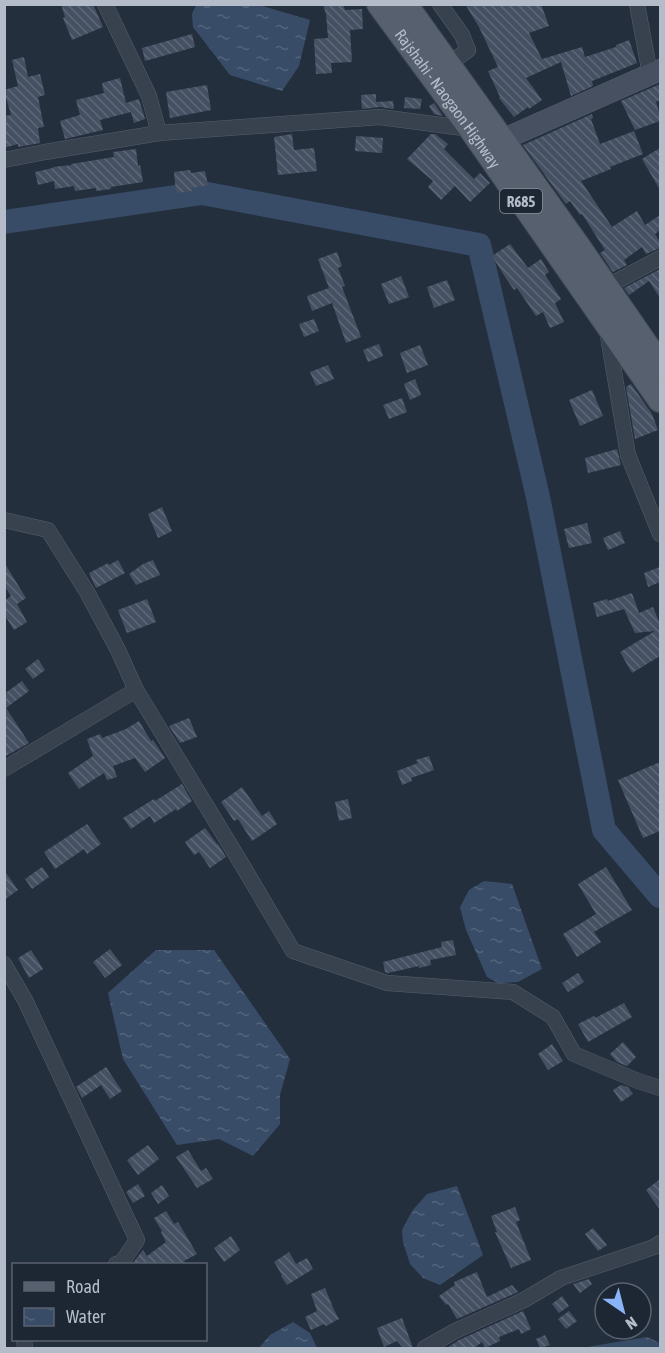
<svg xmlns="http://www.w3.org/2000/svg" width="665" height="1353" font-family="'Asap Condensed',sans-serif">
  <defs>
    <pattern id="water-ripples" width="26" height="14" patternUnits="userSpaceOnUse" patternTransform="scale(1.5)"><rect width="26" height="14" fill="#394c67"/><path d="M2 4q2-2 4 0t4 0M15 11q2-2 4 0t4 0" fill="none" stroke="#53647b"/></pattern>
    <pattern id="building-back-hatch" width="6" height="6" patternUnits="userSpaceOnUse" patternTransform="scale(1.5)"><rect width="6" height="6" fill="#455162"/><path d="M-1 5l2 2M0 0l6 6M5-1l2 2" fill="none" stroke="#5d6877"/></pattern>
  </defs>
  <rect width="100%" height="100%" fill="#242f3e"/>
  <!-- water -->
  <path fill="url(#water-ripples)" d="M196 5H259L310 20 299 66 282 91 230 75 193 27 192 14Z
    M484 881 512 884 542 969 518 982 498 983 487 977 466 930 460 907 469 890Z
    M156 950H214L290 1059 280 1095V1124L253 1156 219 1139 177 1145 123 1059 108 993Z
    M457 1186 483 1255 440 1285 423 1278 410 1264 403 1242 402 1230 412 1211 427 1194Z
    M293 1322 310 1333 317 1348H259L270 1335Z
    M647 1337 660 1343V1348H584L593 1346Z"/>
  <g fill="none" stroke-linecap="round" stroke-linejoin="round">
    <!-- river -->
    <path stroke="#394c67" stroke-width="24" d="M4 222 202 193 479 245 538 497 604 830 660 896"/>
  </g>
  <!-- building -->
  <path fill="url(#building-back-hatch)" d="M61 4H93L103 27 72 40 63 18 65 17Z
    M323 4H343L345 10 362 9 363 29 350 30 352 62 331 63 332 73 316 74 314 39 328 38 326 14Z
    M465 4H541L549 26 529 33 542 59 582 47 585 57 616 47V45L629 40 637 63 592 81 593 86 571 96 561 62 526 78 542 100 529 109 528 107 514 117 499 98 500 97 488 71 498 67 479 27Z
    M192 34 195 47 145 61 142 48Z
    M24 57 28 77 40 74 45 95 38 97 44 127 38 128 40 143 18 147V144L4 148V116L11 115 4 90 18 86 12 60Z
    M120 78 126 103 139 99 145 119 134 123 131 112 100 120 103 130 65 139 60 121 80 115 76 100 104 93 102 83Z
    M660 84V100L656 102 660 115V121L635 130 621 101Z
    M207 85 211 110 170 118 166 92Z
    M376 94V102L393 101 394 109 380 107 362 109 361 95Z
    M405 97 422 99 420 109 404 108Z
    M434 103 443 116 434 114 429 106Z
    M592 114 593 118 591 119 600 144 634 131 643 154 610 167 611 169 581 181 612 227 637 211 645 225 660 215V230L655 234 660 242V248L646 254 642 247 624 260 627 265 613 272 600 253 605 250 582 214 580 215 570 201 566 204 523 145Z
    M292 134 294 150 314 148 317 171 278 175 274 137Z
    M431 134H435L448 144 444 149 474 179 480 173 490 183 470 202 455 186 441 200 428 187 433 181 407 159Z
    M356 136 383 138 382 153 355 151Z
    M660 148V190L642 159Z
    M136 149 138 166 140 165 143 182 111 187V189L96 191V188L75 191 74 186 55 189 54 181 38 185 35 172 53 168V167L72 165 71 164 114 157 113 152Z
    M190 170 191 173 205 171 208 185 192 188V191L176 193 174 172Z
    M510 244 528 268 541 259 549 272 545 275 561 299 555 303 564 322 550 328 543 312 536 316 517 288 514 290 507 280 492 256Z
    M337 252 342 266 338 268 345 286 342 287 361 337 346 343 332 303 312 311 307 296 329 288 318 259Z
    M660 269V298L649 281 629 295 624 288Z
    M401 276 409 297 389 304 381 284Z
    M447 280 455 300 434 308 427 287Z
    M314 319 319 331 304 337 299 324Z
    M379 344 383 356 368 362 363 350Z
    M420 345 428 365 407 373 400 353Z
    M328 365 334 379 316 386 310 372Z
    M415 379 421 395 410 400 404 384Z
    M631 384 652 414 658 430 635 439 626 387Z
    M592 390 603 416 580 426 569 400Z
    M402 398 407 412 389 419 383 405Z
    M617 449 621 465 588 473 585 458Z
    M162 507 172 531 158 538 148 514Z
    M587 523 592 543 569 548 564 529Z
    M620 531 625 543 608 550 603 538Z
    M118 560 125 573 96 588 89 573 108 563 109 565Z
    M153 560 160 575 136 585 129 574 143 564Z
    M4 562 26 598 17 604 27 622 14 630 4 614V601L11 596 4 585Z
    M660 567V582L648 587 644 573Z
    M632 593 639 613 653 607 660 624V656L632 673 620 652 655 631 635 633 624 609 597 617 593 603 607 599 608 601Z
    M147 599 156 622 127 633 118 610Z
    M38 659 45 670 33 679 25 669Z
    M22 681 29 691 6 708 29 743 4 757V694Z
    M189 718 197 737 180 743 169 726Z
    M139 721 151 741 153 740 165 758 145 772 135 758 113 766 117 777 107 780 104 773 79 789 68 773 93 756 87 739 100 734 102 738 126 729Z
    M429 756 434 770 411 778 412 781 402 785 397 771 418 763 416 760Z
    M660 762V831L643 838 618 780Z
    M182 784 192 801 177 811 176 809 154 823 150 816 131 829 123 818 154 799 155 801Z
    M242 787 262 816 269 811 277 824 252 841 238 819 234 821 221 802Z
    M348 799 352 818 339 821 335 802Z
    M87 824 101 844 87 854 84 849 55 869 44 852Z
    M205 828 217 844H218L226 857 210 868 199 852 194 855 185 842Z
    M42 867 49 877 32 889 25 879Z
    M606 867 632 910 594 932 601 942 577 957 563 934 596 914 578 884Z
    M4 870 18 890 4 900Z
    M453 940 456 955 430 960 431 965 419 968V966L388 973 385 972 383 962 442 947 441 942Z
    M110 949 122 965 105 978 93 962Z
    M31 950 43 969 29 978 18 958Z
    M578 973 584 982 568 992 562 983Z
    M624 1003 632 1017 588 1042 578 1024 594 1016 595 1018Z
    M623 1042 636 1057 627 1066 617 1062 610 1054Z
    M552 1044 563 1061 548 1070 538 1054Z
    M106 1067 122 1091 110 1099 101 1085 82 1098 76 1087Z
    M621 1085 628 1087 633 1094 621 1102 613 1090Z
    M148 1145 159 1159 138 1175 127 1160Z
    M188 1150 201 1171 206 1168 213 1179 197 1188 176 1157Z
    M660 1179V1210L646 1190Z
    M138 1184 145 1196 133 1203 126 1192Z
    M162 1185 169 1196 158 1204 151 1193Z
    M515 1207 520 1220 516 1222 531 1260 511 1268 495 1232H497L491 1216Z
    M166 1211 174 1224 178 1222 197 1254 184 1261 186 1264H132L143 1250 147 1256 166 1242 161 1232 162 1231 154 1218Z
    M593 1228 607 1245 598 1251 585 1234Z
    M231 1236 240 1250 224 1262 214 1248Z
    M289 1252 296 1264 307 1258 313 1269 287 1285 281 1276 282 1275 274 1262Z
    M477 1272 487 1297 512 1285 518 1292 457 1319 448 1304 446 1305 439 1296 455 1285 454 1282Z
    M589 1279 592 1284 580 1293 573 1284Z
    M325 1288 334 1310 339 1319 326 1326 324 1324 311 1330 305 1317 317 1311 311 1294Z
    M562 1296 569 1306 559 1313 552 1304Z
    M523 1311 531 1329 521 1334 519 1329 499 1337 500 1341 485 1348 482 1342 474 1348H447L459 1340Z
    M569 1311 577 1321 566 1329 558 1319Z
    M402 1318 413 1348H403L397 1341 384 1347 377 1328Z
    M545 1335 550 1345 540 1348 536 1339Z"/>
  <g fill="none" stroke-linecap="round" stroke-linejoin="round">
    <defs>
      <path id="street" d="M105 4 149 96 159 133
        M440 4 462 35 468 50 449 64
        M637 4 650 74
        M4 160 45 152 159 133 380 117 471 129
        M606 287 660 258
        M607 330 628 455 660 534
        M4 520 48 530 87 592 118 650 136 690 241 863 293 951 387 983 513 992 553 1017 574 1054 638 1081 660 1088
        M4 769 136 690
        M4 964 25 1000 137 1240 122 1262 116 1264
        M24 1340 25 1348
        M425 1348 455 1331 524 1300 561 1278 654 1247 660 1243"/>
      <path id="secondary" d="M502 140 660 70"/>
      <g id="primary">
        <path id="s1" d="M379 4 471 129 660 400"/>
        <path d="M405 4 578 246 660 365"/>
      </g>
    </defs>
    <!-- street casing -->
    <use href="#street" stroke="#565f6c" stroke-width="16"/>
    <!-- secondary casing -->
    <use href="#secondary" stroke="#565f6c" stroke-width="22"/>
    <!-- primary casing -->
    <use href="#primary" stroke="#414a57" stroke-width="26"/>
    <!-- street -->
    <use href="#street" stroke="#38414e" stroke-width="15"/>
    <!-- secondary -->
    <use href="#secondary" stroke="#465061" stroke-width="21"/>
    <!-- primary -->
    <use href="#primary" stroke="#56606e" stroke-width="24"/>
  </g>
  <g text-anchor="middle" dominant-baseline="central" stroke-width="5" stroke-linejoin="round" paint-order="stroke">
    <!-- shield labels -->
    <rect fill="#1d2633" stroke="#878f9c" stroke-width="1.5" x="500" y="189" width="42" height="24" rx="4.5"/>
    <g font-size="15" font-weight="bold" fill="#b4bcc9">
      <text x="521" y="201">R685</text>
    </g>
    <!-- street labels -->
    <g font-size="16" fill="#b4bcc9" stroke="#1d2633">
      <text stroke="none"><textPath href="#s1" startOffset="117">Rajshahi - Naogaon Highway</textPath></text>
    </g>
  </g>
  <!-- border -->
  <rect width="665" height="1353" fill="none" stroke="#b4bcc9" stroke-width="12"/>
  <!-- legend -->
  <rect x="12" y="1263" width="195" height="78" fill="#1d2633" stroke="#59626f" stroke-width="1.5"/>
  <rect x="24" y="1282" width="30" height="9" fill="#56606e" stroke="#59626f" stroke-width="1.5"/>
  <text x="66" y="1293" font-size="18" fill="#b4bcc9">Road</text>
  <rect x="24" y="1308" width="30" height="18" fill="url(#water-ripples)" stroke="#59626f" stroke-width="1.5"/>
  <text x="66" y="1323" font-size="18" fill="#b4bcc9">Water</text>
  <!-- north arrow -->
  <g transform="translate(623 1311) rotate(145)"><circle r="28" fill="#1d2633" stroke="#59626f" stroke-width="1.5"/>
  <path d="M0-4.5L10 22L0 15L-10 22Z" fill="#8ab4f8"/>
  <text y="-9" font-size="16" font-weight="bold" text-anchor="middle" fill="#b4bcc9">N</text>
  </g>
</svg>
